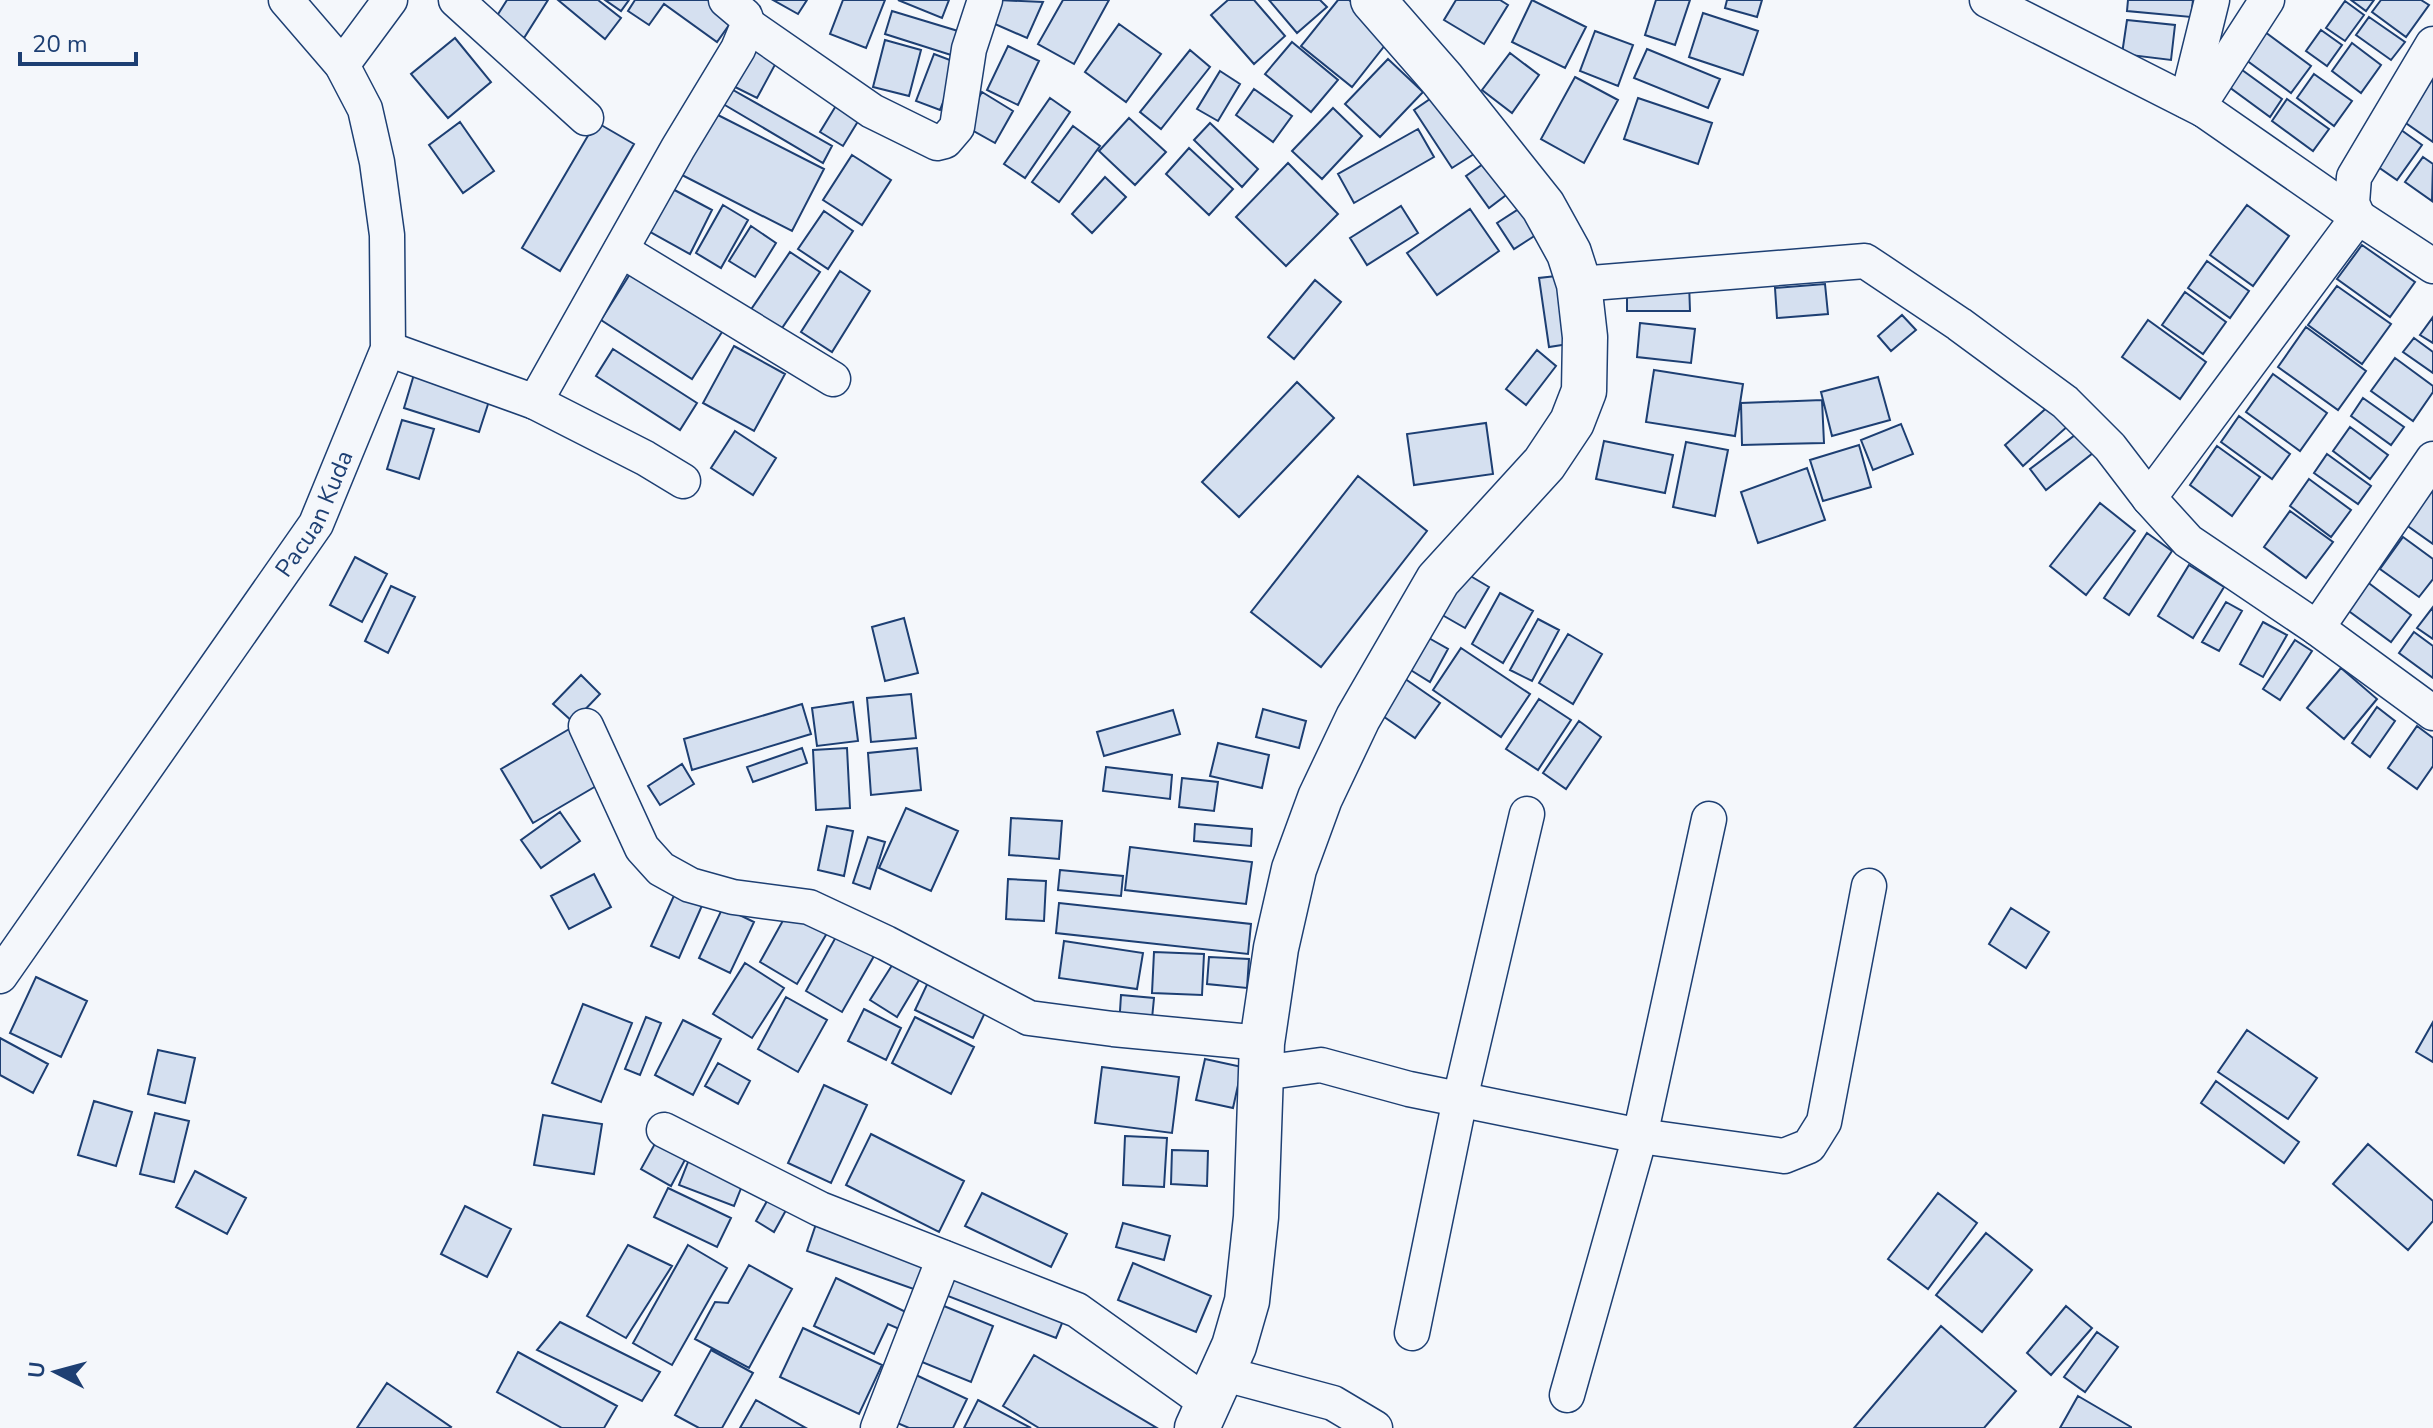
<svg xmlns="http://www.w3.org/2000/svg" width="2433" height="1428" font-family="'Nunito Sans',sans-serif">
  <rect width="100%" height="100%" fill="#f4f7fb"/>
  <!-- building -->
  <path fill="#d5e0f0" stroke="#1d3f73" stroke-width="2" d="M507 0H548L524 38 495 19Z
    M558 0H598L621 18 605 39Z
    M605 0H629L621 11Z
    M635 0H709L734 18 717 42 664 4 649 25 628 11Z
    M773 0H807L798 14Z
    M843 0H885L866 48 830 34Z
    M898 0H949L942 18Z
    M998 0 1043 2 1027 38 988 21Z
    M1063 0H1109L1074 64 1038 44Z
    M1228 0H1254L1285 36 1254 64 1211 15Z
    M1269 0H1320L1327 7 1297 33Z
    M1338 0H1349L1393 35 1352 87 1301 46Z
    M1456 0H1500L1508 5 1484 44 1444 20Z
    M1532 0 1586 27 1565 68 1512 42Z
    M1656 0H1690L1675 45 1645 35Z
    M1727 0H1762L1757 17 1725 8Z
    M2128 0H2193L2191 17 2127 11Z
    M2351 0H2374L2366 11Z
    M2381 0H2421L2429 5 2406 37 2372 12Z
    M2345 1 2364 15 2345 41 2326 28Z
    M892 11 958 31 951 55 885 34Z
    M1703 13 1758 31 1743 75 1689 57Z
    M2369 17 2405 42 2391 60 2356 35Z
    M2127 20 2175 25 2171 60 2122 54Z
    M1119 24 1161 54 1126 102 1085 72Z
    M2261 29 2311 66 2291 93 2242 57Z
    M2321 30 2342 45 2327 66 2306 51Z
    M1595 31 1633 45 1618 86 1580 71Z
    M455 38 491 82 448 118 411 74Z
    M885 40 921 50 909 96 873 87Z
    M1292 42 1338 80 1311 112 1265 74Z
    M746 43 777 61 757 98 725 82Z
    M2352 43 2381 65 2361 93 2332 71Z
    M1008 46 1039 61 1018 105 987 90Z
    M1647 49 1720 79 1708 108 1634 78Z
    M1190 50 1210 67 1161 129 1140 112Z
    M1510 53 1539 75 1512 113 1482 90Z
    M934 54 958 63 940 110 916 101Z
    M1388 59 1423 92 1380 137 1345 104Z
    M2238 67 2282 99 2270 117 2225 84Z
    M1220 71 1240 84 1218 121 1197 109Z
    M2314 74 2352 101 2334 126 2297 98Z
    M2433 74V142L2400 119Z
    M1575 77 1618 100 1584 163 1541 139Z
    M726 86 832 146 823 163 718 101Z
    M1446 88 1485 147 1452 168 1414 110Z
    M1254 89 1292 116 1273 142 1236 115Z
    M982 92 1013 111 995 143 963 125Z
    M1050 98 1070 112 1025 178 1004 164Z
    M1638 98 1712 123 1698 164 1624 139Z
    M2287 99 2329 129 2313 151 2272 121Z
    M837 104 860 118 843 146 820 132Z
    M1333 108 1362 136 1322 179 1292 151Z
    M710 111 824 169 792 231 678 173Z
    M1129 118 1166 152 1135 185 1099 151Z
    M460 122 494 171 463 193 429 145Z
    M596 122 634 144 560 271 522 248Z
    M1210 123 1258 169 1242 187 1194 140Z
    M1073 126 1100 146 1059 202 1032 182Z
    M2397 127 2422 145 2397 180 2371 162Z
    M1418 129 1434 157 1354 203 1338 174Z
    M1189 148 1233 189 1209 215 1166 174Z
    M852 155 891 180 862 225 823 200Z
    M1496 155 1518 186 1489 208 1466 176Z
    M2423 157 2433 164 2432 201 2405 182Z
    M1288 163 1338 214 1286 266 1236 217Z
    M1105 177 1126 197 1092 233 1072 214Z
    M667 186 712 210 690 254 645 229Z
    M1534 199 1550 226 1514 249 1497 223Z
    M723 205 748 220 721 268 696 253Z
    M2247 205 2289 236 2253 286 2210 255Z
    M1401 206 1418 233 1367 265 1350 238Z
    M1470 209 1499 251 1437 295 1407 253Z
    M824 211 853 231 828 269 798 249Z
    M751 226 776 243 755 277 729 261Z
    M2362 245 2415 282 2390 317 2337 279Z
    M790 252 820 272 780 331 750 311Z
    M2207 261 2249 291 2230 318 2188 288Z
    M840 271 870 291 832 352 801 332Z
    M630 274 722 332 692 379 601 320Z
    M1565 275 1575 343 1549 347 1539 278Z
    M1315 280 1341 302 1294 359 1268 337Z
    M1689 282 1690 311H1627V283Z
    M1825 284 1828 314 1777 318 1775 288Z
    M2337 286 2391 324 2362 364 2308 325Z
    M2185 292 2226 322 2203 354 2162 325Z
    M1902 315 1916 330 1891 351 1878 336Z
    M2433 317V343L2420 335Z
    M2148 320 2206 362 2180 399 2122 357Z
    M1640 323 1695 329 1691 363 1637 357Z
    M2306 327 2366 371 2338 410 2278 367Z
    M2414 338 2433 352V373L2403 352Z
    M734 346 785 374 754 431 703 403Z
    M613 349 697 403 680 430 596 376Z
    M1537 350 1556 366 1526 405 1506 389Z
    M2395 358 2433 386V392L2413 421 2371 391Z
    M1654 370 1743 384 1735 436 1646 422Z
    M415 371 491 395 479 432 404 408Z
    M2273 374 2327 413 2300 451 2246 412Z
    M1878 377 1890 420 1832 436 1821 392Z
    M1297 382 1334 418 1239 517 1202 482Z
    M2363 398 2404 427 2391 445 2351 416Z
    M1822 400 1824 443 1742 445 1741 403Z
    M2051 404 2069 425 2023 466 2005 445Z
    M2239 416 2290 454 2272 479 2221 442Z
    M402 420 434 429 419 479 387 469Z
    M1486 423 1493 474 1414 485 1407 434Z
    M1901 424 1913 454 1873 470 1861 440Z
    M2350 427 2388 455 2370 479 2333 451Z
    M2083 429 2098 449 2046 490 2030 469Z
    M735 431 776 458 753 495 711 468Z
    M1604 441 1673 455 1665 493 1596 479Z
    M1686 442 1728 450 1715 516 1673 507Z
    M1859 445 1871 487 1823 501 1810 460Z
    M2217 446 2260 477 2232 516 2190 485Z
    M2327 454 2371 486 2358 504 2314 473Z
    M1807 468 1825 520 1758 543 1741 492Z
    M1358 476 1427 531 1321 667 1251 612Z
    M2309 479 2351 510 2331 537 2290 506Z
    M2426 488 2433 493V544L2402 522Z
    M2100 503 2135 531 2086 595 2050 566Z
    M2290 511 2333 542 2306 578 2264 547Z
    M2147 533 2172 551 2129 615 2104 598Z
    M2403 537 2433 559V579L2419 597 2380 569Z
    M355 557 387 574 362 622 330 605Z
    M2189 565 2224 587 2193 638 2158 616Z
    M1462 571 1489 587 1465 628 1437 612Z
    M2366 581 2411 615 2391 642 2346 609Z
    M391 586 415 597 388 653 365 641Z
    M1500 593 1533 611 1503 663 1472 644Z
    M2226 602 2242 611 2219 651 2202 642Z
    M2433 607V639L2417 628Z
    M904 618 918 673 885 681 872 627Z
    M1538 619 1559 630 1532 681 1510 670Z
    M2263 622 2287 635 2263 677 2240 664Z
    M2414 632 2433 646V678L2399 653Z
    M1568 634 1602 654 1573 704 1539 683Z
    M1427 637 1448 649 1430 682 1409 669Z
    M2295 640 2312 651 2280 700 2263 689Z
    M1461 648 1530 694 1501 737 1433 690Z
    M2341 668 2377 699 2344 739 2307 708Z
    M581 675 600 694 573 722 553 704Z
    M1401 676 1440 703 1415 738 1377 712Z
    M911 694 916 738 871 742 867 698Z
    M1539 699 1571 720 1538 770 1506 749Z
    M853 702 858 741 817 746 812 708Z
    M802 704 811 734 692 770 684 739Z
    M2377 707 2395 721 2370 757 2352 743Z
    M1263 709 1306 721 1299 748 1256 737Z
    M1173 710 1180 734 1104 756 1097 732Z
    M1579 721 1601 737 1566 789 1543 773Z
    M2417 726 2433 738V766L2417 789 2388 768Z
    M571 728 603 782 533 823 501 769Z
    M1218 743 1269 755 1262 788 1210 776Z
    M802 748 807 763 753 782 747 767Z
    M847 748 850 808 816 810 813 750Z
    M917 748 921 790 871 795 868 753Z
    M682 764 694 784 660 805 648 786Z
    M1106 767 1172 775 1170 799 1103 791Z
    M1182 778 1218 782 1214 811 1179 807Z
    M906 808 958 831 931 891 879 868Z
    M560 812 580 841 541 868 521 840Z
    M1011 818 1062 821 1059 859 1009 855Z
    M1195 824 1252 829 1251 846 1194 841Z
    M827 826 853 831 844 876 818 870Z
    M868 837 885 842 870 889 853 883Z
    M1130 847 1252 862 1246 904 1125 890Z
    M1060 870 1123 876 1121 896 1058 890Z
    M594 874 611 907 569 929 551 896Z
    M1008 879 1046 881 1044 921 1006 919Z
    M677 889 704 901 679 958 651 946Z
    M1059 903 1251 924 1248 954 1056 933Z
    M791 906 830 928 797 984 760 962Z
    M723 907 754 922 730 973 699 958Z
    M2011 908 2049 932 2026 968 1989 944Z
    M837 935 874 956 842 1012 806 991Z
    M1064 941 1143 953 1137 989 1059 978Z
    M1154 952 1204 954 1202 995 1152 993Z
    M1209 957 1249 959 1247 988 1207 984Z
    M896 959 922 975 897 1017 870 1000Z
    M745 963 784 988 752 1038 713 1014Z
    M931 976 989 1004 973 1038 915 1010Z
    M36 977 87 1001 61 1057 10 1033Z
    M1121 995 1154 998 1151 1029 1119 1027Z
    M786 997 827 1020 798 1072 758 1049Z
    M583 1004 632 1023 601 1102 552 1083Z
    M864 1009 901 1028 886 1060 848 1041Z
    M646 1017 661 1023 640 1075 625 1069Z
    M915 1017 974 1047 951 1094 892 1063Z
    M683 1020 721 1039 693 1095 655 1075Z
    M2433 1022V1062L2416 1052Z
    M2247 1030 2317 1078 2288 1119 2218 1072Z
    M0 1038 48 1064 33 1093 0 1075Z
    M158 1050 195 1058 185 1103 148 1094Z
    M1205 1059 1242 1067 1233 1108 1196 1100Z
    M718 1063 750 1081 738 1104 705 1086Z
    M1102 1067 1179 1077 1172 1133 1095 1123Z
    M2216 1081 2299 1142 2284 1163 2201 1103Z
    M824 1085 867 1105 831 1183 788 1163Z
    M94 1101 132 1112 116 1166 78 1155Z
    M155 1113 189 1121 174 1182 140 1174Z
    M543 1115 602 1124 594 1174 534 1165Z
    M871 1134 964 1181 939 1232 846 1185Z
    M1125 1136 1167 1138 1164 1187 1123 1185Z
    M657 1140 687 1156 671 1186 641 1169Z
    M2368 1144 2433 1201V1221L2408 1250 2333 1184Z
    M1172 1150 1208 1151 1207 1186 1171 1184Z
    M692 1152 747 1173 734 1206 679 1185Z
    M195 1171 246 1198 227 1234 176 1207Z
    M668 1188 731 1218 717 1247 654 1217Z
    M773 1190 791 1201 774 1232 756 1221Z
    M982 1193 1067 1234 1051 1267 965 1226Z
    M1938 1193 1977 1223 1928 1289 1888 1259Z
    M465 1206 511 1229 487 1277 441 1254Z
    M818 1218 933 1260 922 1292 807 1251Z
    M1123 1223 1170 1236 1164 1260 1116 1247Z
    M1986 1233 2032 1270 1982 1332 1936 1295Z
    M628 1245 672 1266 626 1338 587 1316Z
    M688 1245 727 1268 672 1365 633 1343Z
    M1133 1263 1211 1296 1196 1332 1118 1300Z
    M946 1264 1067 1311 1056 1338 935 1291Z
    M749 1265 792 1289 749 1368 695 1339 715 1302 728 1303Z
    M836 1278 914 1316 906 1332 888 1324 874 1354 814 1326Z
    M939 1304 993 1326 971 1382 917 1360Z
    M2066 1306 2092 1328 2051 1375 2027 1353Z
    M560 1322 660 1372 642 1401 537 1350Z
    M1941 1326 2016 1391 1984 1428H1854Z
    M803 1328 882 1365 859 1414 780 1377Z
    M2097 1332 2118 1347 2085 1392 2064 1377Z
    M711 1350 753 1373 722 1428H699L675 1415Z
    M518 1352 617 1406 604 1428H562L497 1392Z
    M1034 1355 1157 1428H1039L1003 1406Z
    M916 1375 967 1399 953 1428H909L895 1422Z
    M387 1383 451 1427 450 1428H357Z
    M2078 1396 2131 1427V1428H2060Z
    M756 1400 806 1428H740Z
    M978 1400 1031 1428H964Z"/>
  <g fill="none" stroke-linecap="round" stroke-linejoin="round">
    <defs>
      <g id="minor">
        <path d="M456 0 586 118"/>
        <path d="M1987 0 2204 110"/>
        <path d="M2267 0 2205 96 2204 110 2358 217"/>
        <path d="M748 25 872 111 937 143 945 141 957 127 969 49 985 0"/>
        <path d="M342 65 390 0"/>
        <path d="M2187 101 2212 0"/>
        <path d="M2358 217 2352 203 2354 177 2433 44"/>
        <path d="M621 250 833 379"/>
        <path d="M1579 284 1865 261 1959 324 2065 402 2110 447 2149 498 2188 541 2317 628 2433 713"/>
        <path d="M388 349 535 402 678 148 738 49 748 25 745 16 726 0"/>
        <path d="M535 402 645 458 683 481"/>
        <path d="M2149 498 2358 217 2433 266"/>
        <path d="M2317 628 2433 459"/>
        <path d="M586 726 642 848 661 869 690 885 733 897 809 907 886 943 1029 1018 1113 1029 1262 1043"/>
        <path id="s1" d="M0 976 316 524 388 349 387 235 377 162 365 109 342 65 286 0"/>
        <path d="M1261 1073 1321 1065 1409 1089 1640 1136 1784 1156 1809 1146 1824 1122 1869 886"/>
        <path d="M664 1130 820 1209 1077 1310 1207 1403"/>
        <path d="M1412 1333 1460 1099 1527 814"/>
        <path d="M1221 1373 1333 1403 1375 1428"/>
        <path d="M1567 1395 1640 1136 1709 819"/>
        <path d="M878 1428 944 1258"/>
      </g>
      <path id="tertiary" d="M1197 1428 1234 1346 1247 1301 1256 1217 1262 1043 1276 948 1294 869 1320 798 1358 718 1438 580 1544 464 1572 422 1584 391 1585 337 1579 284 1569 253 1543 206 1442 79 1373 0"/>
    </defs>
    <!-- minor casing -->
    <use href="#minor" stroke="#1d3f73" stroke-width="37"/>
    <!-- tertiary casing -->
    <use href="#tertiary" stroke="#1d3f73" stroke-width="47"/>
    <!-- minor -->
    <use href="#minor" stroke="#f4f7fb" stroke-width="34"/>
    <!-- tertiary -->
    <use href="#tertiary" stroke="#f4f7fb" stroke-width="44"/>
  </g>
  <g text-anchor="middle" dominant-baseline="central" stroke-width="6" stroke-linejoin="round" paint-order="stroke">
    <!-- street labels -->
    <g font-size="24" fill="#1d3f73" stroke="#f4f7fb">
      <text stroke="none"><textPath href="#s1" startOffset="560">Pacuan Kuda</textPath></text>
    </g>
  </g>
  <!-- north arrow -->
  <g transform="translate(56 1372) rotate(276)" stroke="#f4f7fb" stroke-width="6" paint-order="stroke">
  <path d="M0-6L14 30L0 20L-14 30Z" fill="#1d3f73"/>
  <text y="-12" font-size="22" font-weight="bold" text-anchor="middle" fill="#1d3f73">U</text>
  </g>
  <!-- scale -->
  <path d="M20 52v12h116v-12" fill="none" stroke="#1d3f73" stroke-width="4"/>
  <text x="32" y="52" font-size="24" fill="#1d3f73" stroke="#f4f7fb" stroke-width="6" paint-order="stroke">20 m</text>
</svg>
